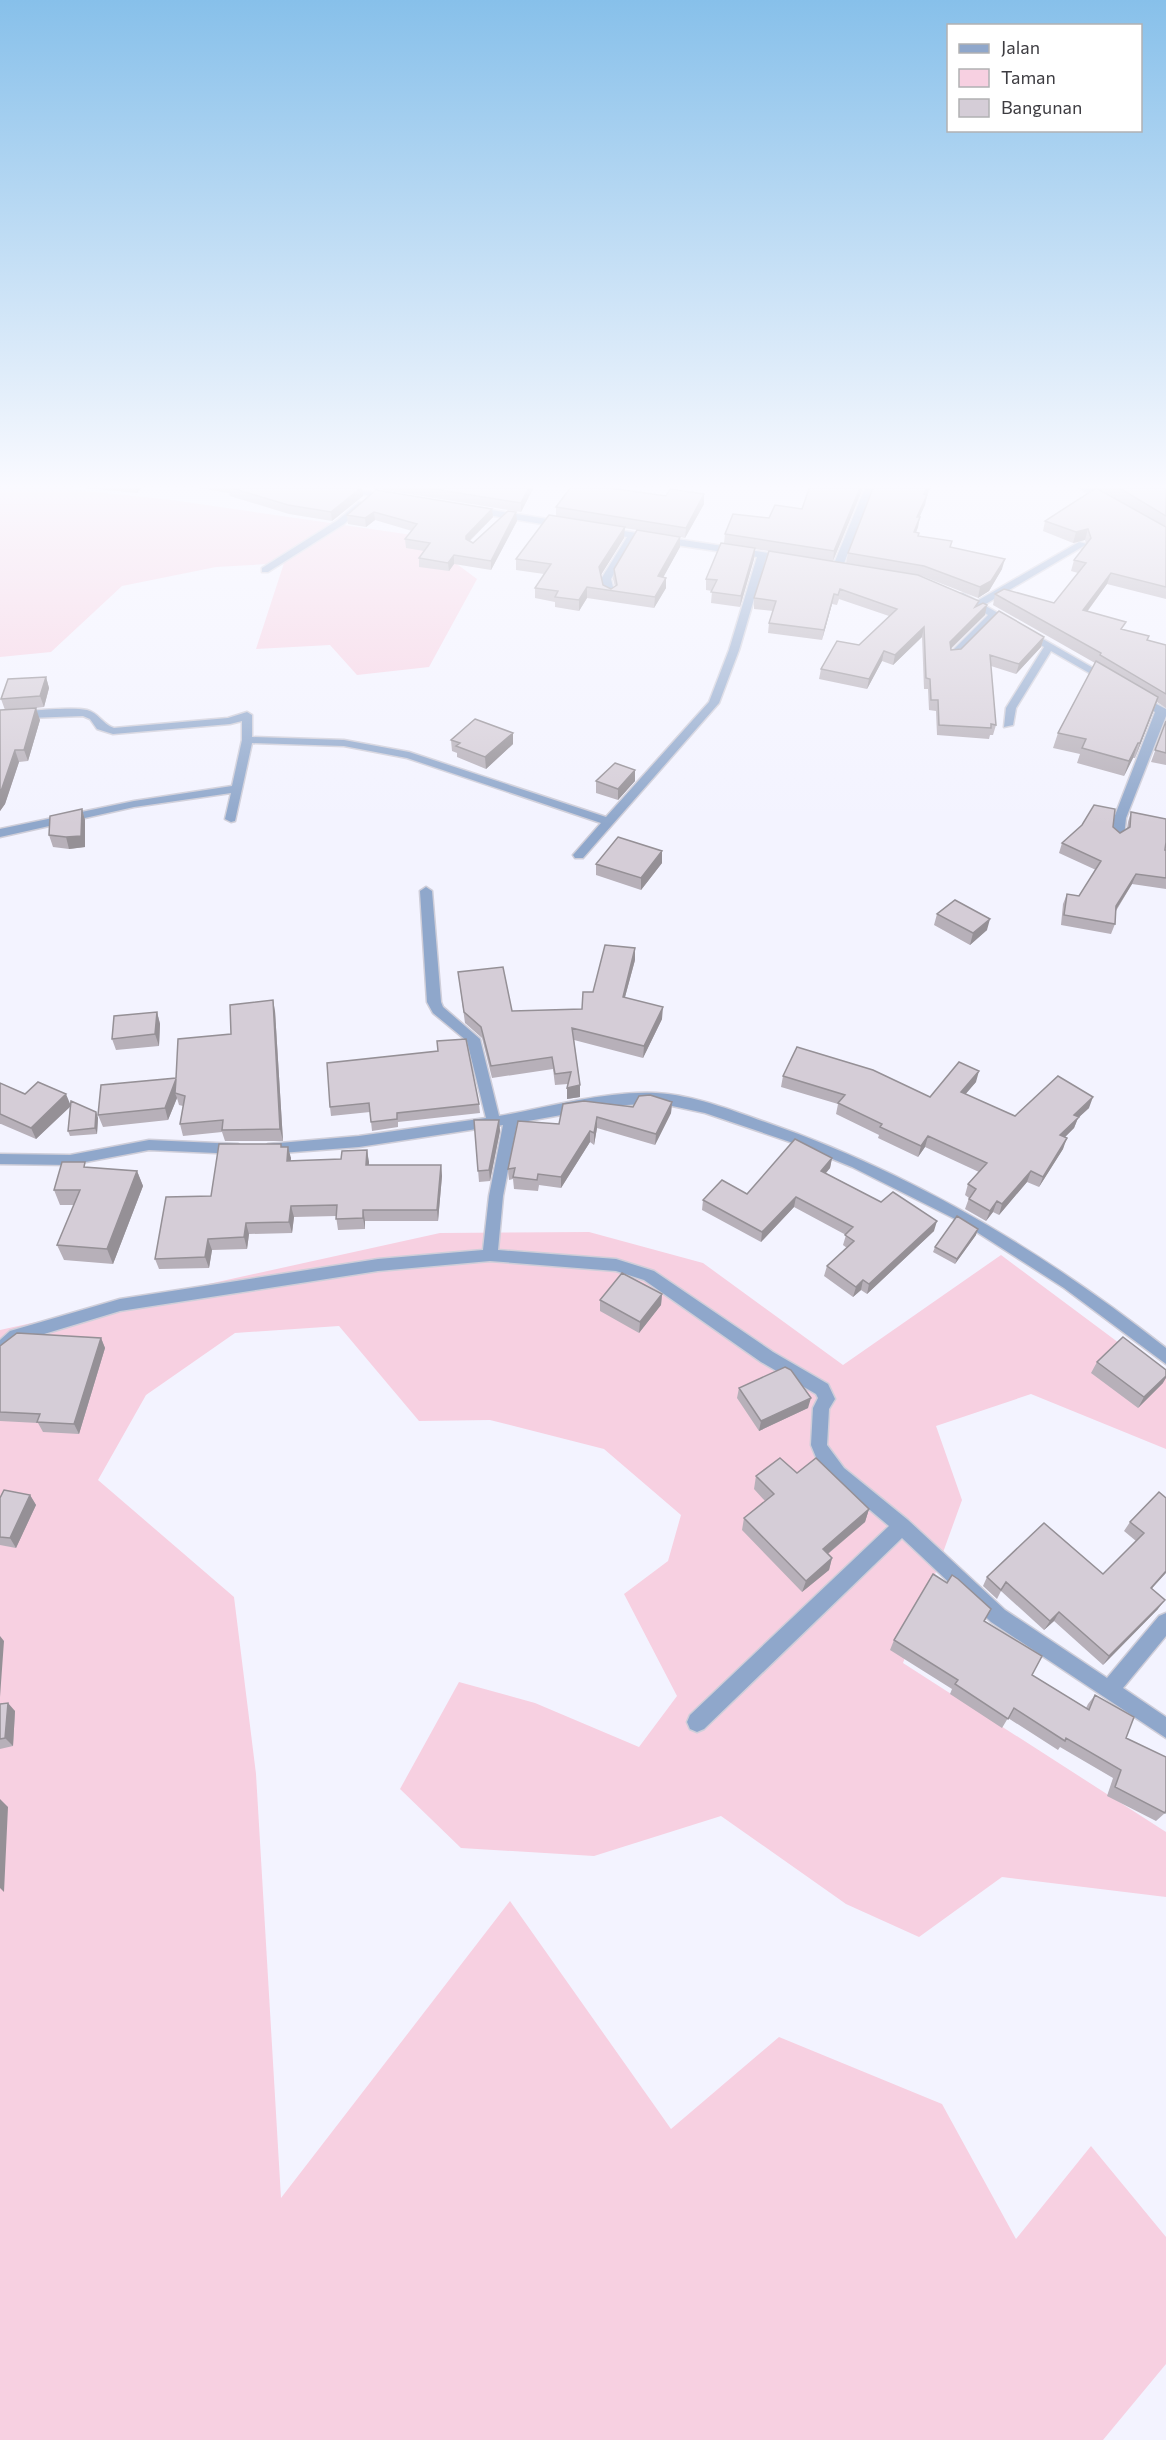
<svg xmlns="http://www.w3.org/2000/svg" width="1166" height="2440" font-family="Commissioner,sans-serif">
  <rect width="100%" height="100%" fill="#f3f3ff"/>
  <!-- green -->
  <path fill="#f7d0e1" d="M0 483H59L77 490 172 500 419 536 477 579 429 667 357 675 330 645 256 649 284 563 216 567 122 586 51 652 0 657Z
    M589 1232 703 1263 843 1365 1001 1255 1166 1378V1449L1031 1394 936 1426 962 1500 903 1663 1166 1832V1897L1002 1877 919 1937 846 1904 721 1816 594 1856 461 1848 400 1789 459 1682 535 1703 639 1747 677 1696 624 1594 668 1561 681 1515 604 1449 490 1420 419 1421 339 1326 235 1333 146 1395 98 1480 234 1597 256 1774 281 2198 510 1901 671 2129 779 2037 942 2104 1016 2239 1091 2146 1166 2237V2364L1103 2440H0V1330L440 1233Z"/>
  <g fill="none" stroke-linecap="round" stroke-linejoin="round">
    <defs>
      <path id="minor" d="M304 483H324L395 497 391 500Z
        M867 483H875L843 566 835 568 833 566Z
        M1070 483H1081L1113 501 1106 503Z
        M359 502 366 504 344 524 268 572H262V568L338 520Z
        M474 507 565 522 570 525 565 528 471 512 470 510Z
        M604 528 788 556 793 559 788 562 766 558 739 650 719 703 583 858H575L573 855 601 823 407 758 344 746 252 743 235 821 231 822 225 819 231 793 134 807 0 837V829L134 801 232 786 242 740V721L230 724 113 734 97 729 90 719 83 716 0 719V713C21 712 69 706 87 710 99 713 102 724 114 728L228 718 247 712 252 715V737L344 740 409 752 606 817 709 702 729 650 757 557 635 539 611 579 615 595 610 598 605 595 601 579 627 537 601 533V529Z
        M1079 542 1087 544 984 605 1114 680 1105 682 1051 651 1016 708 1013 725 1004 727 1006 708 1044 647 995 619 957 658H949V654L988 615 955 595 963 593 977 601Z
        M1137 694 1166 709V716L1126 818 1124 837 1118 841 1112 837 1114 818 1155 712 1133 699V695Z
        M426 887 432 891 441 1002 443 1007 480 1039 499 1116C551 1107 604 1091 656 1093 693 1095 731 1110 765 1122 913 1173 1044 1252 1166 1348V1364L1064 1288 961 1222 852 1167 796 1144 705 1113 658 1103 611 1106 517 1123 503 1196 498 1250 616 1259 654 1271 773 1352 828 1384 835 1399 829 1409 827 1445 844 1468 908 1520 1005 1610 1107 1678 1159 1616 1166 1613V1636L1123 1688 1166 1717V1738L991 1622 902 1538 704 1729 697 1732 690 1729 687 1722 690 1715 889 1526 832 1478 818 1462 811 1445 813 1408 818 1398 816 1394 761 1362 644 1280 616 1271 490 1261 378 1271 120 1311 21 1341 0 1357V1340L10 1331 120 1299 378 1259 483 1250 489 1196 503 1125 359 1147 268 1154 261 1149 268 1144 359 1136 486 1118 467 1041 433 1013 427 1002 420 891Z
        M149 1140 238 1144 245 1149 238 1154 149 1150 70 1165 0 1164V1154L70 1155Z"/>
    </defs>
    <!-- minor casing -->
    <use href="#minor" stroke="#cfced9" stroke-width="3"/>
    <!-- minor -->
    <use href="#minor" fill="#8fa7cb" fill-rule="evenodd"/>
  </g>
  <!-- wall -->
  <path fill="#b7b0b9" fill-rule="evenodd" d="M50 483H145L137 493 51 485Z
    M197 483H536L521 512 341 483 362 487 363 496 332 521 289 514 230 496 229 493 198 488Z
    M814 483H865L833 561 978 605 985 615 951 649V650L1044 637 1041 647 1016 674 991 666 996 725 993 735H990L989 739 937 735 936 711 929 710 928 689H924L922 637 893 665 882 661 867 689 819 679 821 669 859 645 889 616 839 599 837 605 832 604 822 640 768 633 769 623 773 611 754 609V598L768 551 755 549 754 559 740 607 711 603 712 591 706 590V579L724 543 725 534 769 518 802 509Z
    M1085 483H1151L1166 489V599L1107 584 1087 612 1124 630 1148 640 1166 645V708L1157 702 1135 758H1133L1124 776 1077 763 1080 754 1053 748 1058 733 1095 663 993 605 995 594 1054 603 1078 573 1071 571 1074 560 1086 544 1085 540 1073 543 1043 531 1045 521 1131 508 1105 492Z
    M376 490 493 517 470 541 473 543 517 521 491 570 454 564 449 571 419 567V558L424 551 406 548 405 539 412 531 375 520 366 527 348 524 347 515Z
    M927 495 925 505 919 517 918 527 916 533H919L918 536 951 547 1002 569 989 591 978 598 922 576 846 563 848 553Z
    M704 504 685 538 680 537V547L663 577 666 588 654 608 587 598 579 611 555 607V602L535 598V588L544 574 516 570V559L556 517V507ZM624 528 637 530 614 569 613 579 615 587 611 589 603 585 601 575 624 538Z
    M46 677 49 688 44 707 27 709 40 720 28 761 19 762 5 804 0 811V710H5L1 699Z
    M1166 721V765L1151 762Z
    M513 733V744L486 769 457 757V753L452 751 451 740Z
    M596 781H635L618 800 596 793Z
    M82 809 85 820V847L69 849 53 847 49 835Z
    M1131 812 1165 850H1166V889L1132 884 1116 911 1115 924 1111 934 1061 925 1063 904 1067 894 1079 896 1096 870 1059 853 1062 843 1113 827 1120 833 1127 829 1128 822Z
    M662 863 641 890 596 875V864Z
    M937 914 987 930 970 945 934 925Z
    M635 960 625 997 662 1019 643 1058 574 1040 580 1085V1097L567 1099 568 1084 555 1085 553 1069 492 1078 482 1038 465 1023 458 972 512 1011 582 1009 593 992Z
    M275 1011 283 1141H225L222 1132 183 1136 180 1124 183 1106 179 1105 177 1098 168 1120 103 1127 98 1115 176 1078 231 1034Z
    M157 1012 160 1024 159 1046 116 1050 112 1039Z
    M438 1051 479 1104 480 1113 398 1122V1127L372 1131 370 1112 331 1116 330 1107Z
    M783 1076 930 1097 976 1082 965 1094 1015 1116 1089 1108 1078 1118 1074 1128 1065 1137 1063 1149 1039 1187 1027 1182 999 1215 993 1212 986 1221 965 1209 969 1198 965 1195 968 1184 979 1172 925 1147 918 1157 878 1138 879 1135 836 1114 838 1104 781 1087Z
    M0 1083 25 1094 96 1112 98 1118 97 1134 70 1136 68 1131 70 1106 36 1139 1 1124H0Z
    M672 1102 671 1113 655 1145 597 1128 594 1145 590 1142 561 1188 539 1185 538 1191 514 1189 513 1179 509 1180 508 1169 559 1124 633 1107Z
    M474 1120H499L500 1131 490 1181 479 1182Z
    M282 1147 291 1158V1161L341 1159 367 1150 369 1165H441L442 1176 438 1221H365V1229L338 1230 336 1216 294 1217 292 1233 249 1234 247 1249 212 1250 209 1268 159 1269 155 1259 211 1196Z
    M832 1158 830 1168 826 1173 934 1231 867 1294 861 1290 853 1297 824 1276 827 1266 847 1248 843 1245 846 1235 794 1207 761 1242 702 1210 703 1200 747 1194Z
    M87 1167 137 1171 143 1186 113 1264 64 1260 57 1245 74 1205H60L54 1190Z
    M976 1235 955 1264 933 1252 935 1247Z
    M662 1294 661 1305 639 1333 600 1311V1300Z
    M101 1338 105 1348 79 1434 43 1432 38 1423 0 1421V1346Z
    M1097 1362 1163 1383 1138 1408 1091 1373Z
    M739 1388 808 1408 759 1431 737 1398Z
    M797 1473 869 1509 865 1522 828 1554 832 1558 829 1570 802 1592 742 1530 744 1518 765 1501 754 1489 756 1476Z
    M1159 1492 1152 1588 1158 1609 1103 1665 1054 1621 1044 1630 1001 1591 997 1599 983 1586 987 1577 1103 1574 1136 1541 1124 1531 1130 1522Z
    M30 1495 36 1505 16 1548 0 1545V1498Z
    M985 1621 1032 1675 1086 1708 1088 1704 1095 1695 1126 1738 1165 1813 1156 1821 1107 1796 1113 1778 1060 1747 1058 1750 1008 1718 1002 1728 950 1694 952 1689 890 1650 894 1640Z
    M0 1704 15 1711 13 1746 0 1749Z"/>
  <!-- shaded-wall -->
  <path fill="#959096" d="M135 483H145L137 493Z
    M531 483H536L521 512V503Z
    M862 483H865L833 561 834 551Z
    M930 483H933L927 495 925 505 915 527 917 517 924 494Z
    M362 487 363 496 332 521 331 512Z
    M704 494V504L685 538 686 528Z
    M492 509 493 517 466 544V536Z
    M374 512 375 520 366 527 365 518Z
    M516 512 517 521 491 570V561Z
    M920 517 918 527 912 542 914 532Z
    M625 527 624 538 599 578V567Z
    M1088 529 1085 540 1073 543 1076 532Z
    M680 537V547L658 587V576Z
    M755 548 754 559 740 607 741 596Z
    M454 555V564L449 571 448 563Z
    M1005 559 1002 569 989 591 978 598 980 587Z
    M1111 573 1107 584 1080 621 1083 610Z
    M666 578V588L654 608 655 597Z
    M587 587V598L579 611V600Z
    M834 594 832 604 822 640 824 630Z
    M987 605 985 615 947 652 950 642Z
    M924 627 922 637 893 665 895 655Z
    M1044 637 1041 647 1016 674 1019 664Z
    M884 651 882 661 867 689 869 679Z
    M46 677 49 688 44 707 40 696Z
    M1158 697 1153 712 1135 758 1140 743Z
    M36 708 40 720 28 761 24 750Z
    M513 733V744L486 769 485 757Z
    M1138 743 1133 758 1124 776 1129 761Z
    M15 750 19 762 5 804 0 811V794Z
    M635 770V781L618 800V789Z
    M82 809 85 820V847L69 849 66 837Z
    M662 851V863L641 890V878Z
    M1136 874 1132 884 1112 916 1116 906Z
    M990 919 987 930 970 945 973 933Z
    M635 948V960L622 1008 623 997Z
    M273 1000 275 1011 283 1141 280 1129Z
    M663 1007 662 1019 643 1058 644 1046Z
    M157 1012 160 1024 159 1046 155 1034Z
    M979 1071 976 1082 958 1103 961 1092Z
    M176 1079 175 1093 177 1098 168 1120 165 1108Z
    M580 1085V1097L567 1099V1088Z
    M66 1094 71 1106 36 1139 31 1128Z
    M1093 1097 1089 1108 1078 1118 1074 1128 1056 1146 1060 1135 1074 1115Z
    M672 1102 671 1113 655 1145 656 1134Z
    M96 1112 98 1118 97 1134 95 1128Z
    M597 1117V1128L594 1145V1133Z
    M499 1120 500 1131 490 1181 489 1170Z
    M590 1131V1142L561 1188V1177Z
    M928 1136 925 1147 918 1157 921 1146Z
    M1067 1138 1063 1149 1039 1187 1043 1177Z
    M288 1147 291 1158 289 1173 287 1161Z
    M367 1150 369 1162 368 1177 366 1165Z
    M832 1158 830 1168 819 1181 821 1171Z
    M441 1165 442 1176 438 1221 437 1210Z
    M137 1171 143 1186 113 1264 107 1249Z
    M1031 1171 1027 1182 999 1215 1002 1204Z
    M796 1197 794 1207 761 1242 762 1232Z
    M997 1201 993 1212 986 1221 990 1211Z
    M291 1206 294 1217 292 1233 289 1222Z
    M363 1210 365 1221V1229L363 1218Z
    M937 1221 934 1231 867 1294 869 1284Z
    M246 1223 249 1234 247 1249 244 1237Z
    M978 1229 976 1235 955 1264 957 1259Z
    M208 1239 212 1250 209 1268 205 1257Z
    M863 1280 861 1290 853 1297 856 1287Z
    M662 1294 661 1305 639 1333 640 1322Z
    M101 1338 105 1348 79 1434 74 1424Z
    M1166 1376V1378L1163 1383 1138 1408 1144 1397Z
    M811 1398 808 1408 759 1431 761 1421Z
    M30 1495 36 1505 16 1548 10 1538Z
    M869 1509 865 1522 819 1561 823 1549Z
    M832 1558 829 1570 802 1592 806 1581Z
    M1166 1571V1573L1144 1597 1151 1588Z
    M1165 1600 1158 1609 1103 1665 1109 1656Z
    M1059 1612 1054 1621 1044 1630 1050 1621Z
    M0 1636 4 1641 0 1697Z
    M8 1703 15 1711 13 1746 5 1738Z
    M0 1799 8 1807 4 1892 0 1888Z"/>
  <!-- building -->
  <path fill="#d5cdd7" stroke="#959096" stroke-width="1.5" d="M224 483H340L362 487 331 512 288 505 228 487 231 484Z
    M397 483H531L521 503Z
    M574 483 666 496 670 489 704 494 686 528 556 507Z
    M814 483H862L834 551 725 534 733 514 769 518 775 505 802 509 810 486H812Z
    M875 483H930L924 494 927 495 917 517H920L914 532 919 533 918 536 952 541 950 547 1005 559 991 581 980 587 924 566 848 553Z
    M1111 483H1150L1166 489V516Z
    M1096 488 1166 527V587L1111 573 1083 610 1126 622 1121 629 1149 636 1147 640 1166 645V694L1100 655 1101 653 995 594 1004 589 1054 603 1086 563 1074 560 1091 538 1088 529 1076 532 1045 521Z
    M376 490 492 509 466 536V539L473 543 508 511 516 512 491 561 454 555 448 563 419 558 430 543 405 539 417 524 374 512 365 518 347 515Z
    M549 515 625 527 599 567 603 585 611 589 617 585 614 569 637 530 680 537 658 576 666 578 655 597 587 587 579 600 555 597 558 591 535 588 551 564 516 559Z
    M721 543 755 548 741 596 711 592 717 580 706 579Z
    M769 551 918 575 979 601 975 607 983 603 987 605 950 642 951 650 961 649 999 611 1044 637 1019 664 990 655 996 725 991 724V728L939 725 938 700H931L930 679 926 678 924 627 895 655 884 651 869 679 821 669 837 641 859 645 897 609 840 589 838 595 834 594 824 630 769 623 776 601 754 598Z
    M1096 661 1158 697 1140 743H1138L1129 761 1082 748 1086 739 1058 733Z
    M46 677 40 696 1 699 8 679Z
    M36 708 24 750H15L0 794V710Z
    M475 719 513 733 485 757 456 746 460 743 451 740Z
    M1166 721V753L1155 750Z
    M615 763 635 770 618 789 596 781Z
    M1094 805 1115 809 1113 827 1120 833 1130 827 1131 812 1166 819V842L1165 850H1166V878L1136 874 1116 906 1115 924 1064 915 1067 894 1079 896 1101 861 1062 843 1082 825Z
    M82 809 81 836 66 837 49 835 50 816Z
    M618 837 662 851 641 878 596 864Z
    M955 900 990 919 973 933 937 914Z
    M605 945 635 948 623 997 663 1007 644 1046 572 1028 580 1085 567 1088 571 1072 555 1074 552 1057 491 1066 481 1027 464 1012 458 972 503 967 512 1011 582 1009 583 992H593Z
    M273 1000 280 1129 222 1130 223 1120 180 1124 185 1096 175 1093 176 1079 165 1108 98 1115 101 1085 176 1078 178 1039 231 1034 230 1005Z
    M157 1012 155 1034 112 1039 114 1016Z
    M466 1039 479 1104 397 1113V1119L371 1122 369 1103 330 1107 327 1063 438 1051 437 1041Z
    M797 1047 873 1070 930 1097 959 1062 979 1071 961 1092 1015 1116 1058 1076 1093 1097 1074 1115 1079 1117 1060 1135 1067 1138 1043 1177 1031 1171 1002 1204 997 1201 990 1211 969 1199 976 1189 968 1184 987 1163 928 1136 921 1146 880 1127 882 1124 838 1103 845 1095 783 1076Z
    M38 1082 66 1094 31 1128 0 1114V1083L25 1094Z
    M650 1095 672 1102 656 1134 597 1117 594 1133 590 1131 561 1177 538 1174 537 1180 513 1177 515 1168 508 1169 518 1121 559 1124 563 1104 584 1101 633 1107 639 1096Z
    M71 1101 96 1112 95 1128 68 1131Z
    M474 1120H499L489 1170 478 1171Z
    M795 1139 832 1158 821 1171 881 1202 893 1192 937 1221 869 1284 863 1280 856 1287 827 1266 854 1241 845 1235 853 1227 796 1197 762 1232 703 1200 722 1180 747 1194Z
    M219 1144H281V1147H288L287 1161 341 1159 342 1151 367 1150 366 1165H441L437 1210H363V1218L336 1219 337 1205 291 1206 289 1222 246 1223 244 1237 208 1239 205 1257 155 1259 166 1197 211 1196Z
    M62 1162H85L84 1167 137 1171 107 1249 57 1245 80 1190H54Z
    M957 1216 978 1229 957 1259 935 1247Z
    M622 1273 662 1294 640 1322 600 1300Z
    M17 1333 101 1338 74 1424 37 1422 40 1414 0 1412V1346Z
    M1123 1337 1166 1370V1376L1144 1397 1097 1362Z
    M785 1367 791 1370 811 1398 761 1421 739 1388Z
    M780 1458 797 1473 816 1458 869 1509 823 1549 832 1558 806 1581 744 1518 774 1494 756 1476Z
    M4 1490 30 1495 10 1538 0 1537V1498Z
    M1159 1492 1166 1498V1571L1151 1588 1165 1600 1109 1656 1059 1612 1050 1621 1006 1582 1001 1590 987 1577 1044 1523 1103 1574 1144 1533 1130 1522Z
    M933 1574 947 1583 952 1575 958 1579 991 1609 984 1621 1042 1656 1032 1675 1089 1710 1095 1695 1134 1717 1126 1738 1166 1757V1810L1165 1813 1115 1787 1121 1770 1066 1738 1065 1741 1014 1708 1008 1719 955 1684 958 1680 894 1640Z
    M8 1703 5 1738 0 1739V1704Z"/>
  <!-- sky -->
  <linearGradient id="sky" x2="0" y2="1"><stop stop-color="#87c0ea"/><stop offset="0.59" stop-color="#fafaff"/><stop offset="1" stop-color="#fafaff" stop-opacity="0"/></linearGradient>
  <rect width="1166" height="825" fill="url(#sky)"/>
  <!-- legend -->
  <rect x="947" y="24" width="195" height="108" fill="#ffffff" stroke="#b1b1b3" stroke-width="1.5"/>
  <rect x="959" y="44" width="30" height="9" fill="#8fa7cb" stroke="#b1b1b3" stroke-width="1.5"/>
  <text x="1001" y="54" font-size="18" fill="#3d3c41">Jalan</text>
  <rect x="959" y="69" width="30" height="18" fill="#f7d0e1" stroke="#b1b1b3" stroke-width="1.5"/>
  <text x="1001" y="84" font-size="18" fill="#3d3c41">Taman</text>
  <rect x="959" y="99" width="30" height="18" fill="#d5cdd7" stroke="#b1b1b3" stroke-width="1.5"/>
  <text x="1001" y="114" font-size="18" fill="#3d3c41">Bangunan</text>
</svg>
